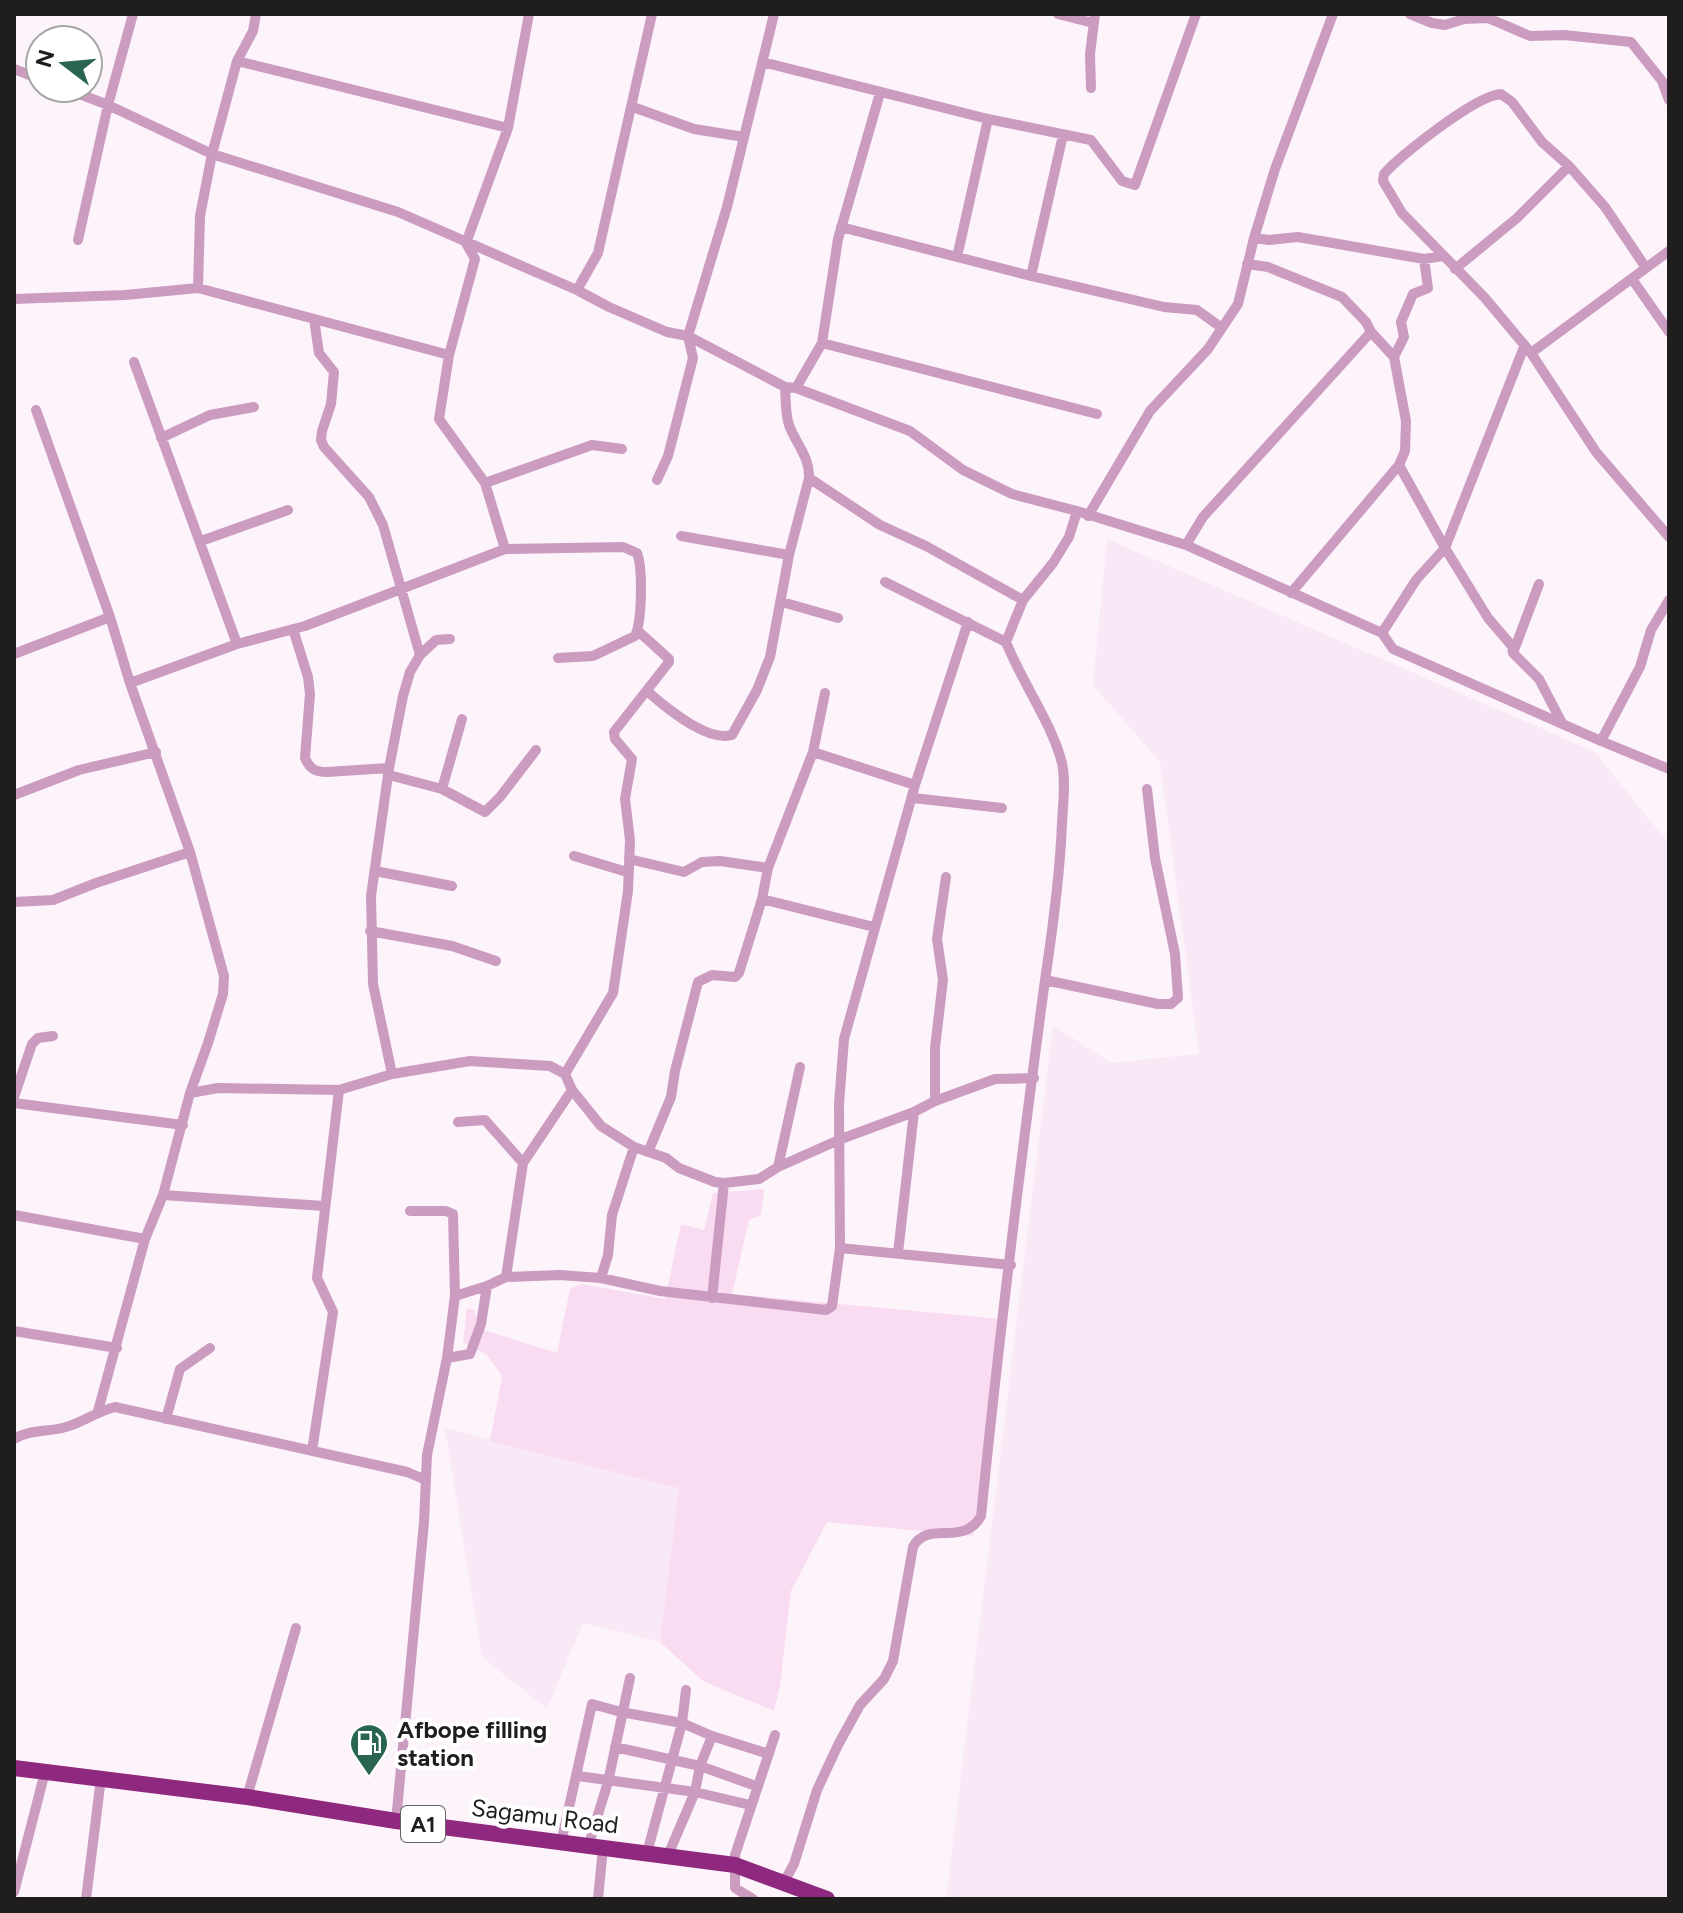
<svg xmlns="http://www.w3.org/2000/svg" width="1683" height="1913" font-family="Figtree,sans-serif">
  <rect width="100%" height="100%" fill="#fdf3fa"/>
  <!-- built -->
  <path fill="#f9e8f5" d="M1107 539 1595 752 1669 844V1899H946L1053 1025 1111 1063 1199 1054 1160 762 1093 685Z
    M445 1428 680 1488 660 1642 583 1623 547 1709 482 1657Z"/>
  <!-- green -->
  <path fill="#f9dcf1" d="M764 1189 761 1215 749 1220 732 1294 1001 1319 973 1536 827 1522 791 1591 780 1685 774 1711 703 1681 660 1642 679 1488 490 1441 502 1376 487 1355 463 1342 467 1308 474 1310 480 1329 557 1353 570 1289 581 1284 665 1299 681 1224 704 1230 713 1193Z"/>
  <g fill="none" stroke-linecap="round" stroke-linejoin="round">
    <!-- minor -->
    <path stroke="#cb9bc0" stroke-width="10" d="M1058 14 1093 23
      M1410 14 1432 23 1445 25 1464 19 1488 18 1530 36 1564 35 1631 42 1662 81 1669 100
      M237 61 508 128
      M763 62 988 119 1091 140 1122 181 1135 185 1196 14
      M14 69 40 79
      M64 88 108 105 212 154 398 212 577 290 609 307 667 332 688 336 785 387 796 388 910 431 963 470 1012 494 1077 511 1186 545 1382 633 1393 649 1601 741 1669 769
      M1091 88 1090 54 1095 14
      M633 107 694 129 744 137
      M841 227 1031 276 1164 307 1197 310 1222 328
      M1254 238 1269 240 1298 237 1424 259 1443 256
      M78 240 108 105 133 14
      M957 257 988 119
      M1247 264 1268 267 1342 297 1366 322 1371 332 1394 357 1406 421 1405 451 1399 465 1291 593
      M1646 268 1605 207 1569 166 1542 142 1512 102 1501 94C1477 95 1400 155 1384 174L1383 181 1402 213 1485 298 1531 353 1596 452 1669 537
      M1455 269 1517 218 1569 166
      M1031 276 1063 135
      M1632 279 1669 332
      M198 288 200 216 212 154 237 61 253 31 256 14
      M577 290 598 253 652 14
      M14 299 125 295 198 288 449 355
      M314 319 319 353 334 372 331 404 322 431 321 440 324 447 369 497 383 525 420 655 410 672 403 696 389 768 371 896 373 984 392 1074
      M822 343 1097 414
      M1531 353 1669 251
      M1394 357 1404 337 1401 322 1413 294 1428 288 1424 259
      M134 362 237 644
      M796 388 822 343 838 239 880 93
      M161 438 210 415 254 407
      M1399 465 1445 548 1488 618 1512 646 1513 653 1539 679 1562 723
      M809 478 880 525 926 546 1023 600
      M657 480 668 456 693 358 688 336 727 207 774 14
      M485 483 592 445 622 449
      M1088 516 1150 411 1208 349 1238 304 1254 238 1275 169 1333 14
      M681 536 789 555
      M201 541 288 510
      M1186 545 1203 517 1371 332
      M505 549 623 547 637 553C643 568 642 622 635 636L593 656 558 658
      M885 582 1006 642
      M782 602 838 618
      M293 629 308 677 310 694 305 758C310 769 315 772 327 772L389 768
      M1382 633 1416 580 1445 548 1524 347
      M1513 653 1539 584
      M14 654 110 617 36 410
      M420 655 436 640 450 639
      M130 683 237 644 305 626 505 549 485 483 439 419 449 355 475 259 466 243 508 128 529 14
      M647 691C665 707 707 742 732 735L757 690 770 657 789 555 809 478C810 457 796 444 789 425 785 413 786 399 785 387
      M1601 741 1640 667 1651 630 1669 600
      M389 775 442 789 485 812 500 797 536 750
      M915 785 968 622
      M442 789 462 719
      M14 795 79 770 156 752
      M913 798 1002 808
      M574 856 627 872
      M629 859 684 872 702 862 720 861 768 868 813 752 825 693
      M375 871 452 886
      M762 899 874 927
      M14 902 53 900 96 883 190 852
      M370 931 452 946 496 961
      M1045 980 1158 1004H1171L1178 998 1175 954 1155 858 1147 789
      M565 1074 613 993 628 891 630 840 625 799 632 759 615 739 614 732 669 662V659L638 631
      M190 1093 218 1088 339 1090 392 1074 470 1061 550 1066 565 1074 572 1090 601 1126 634 1147 666 1158 679 1168 715 1182 724 1183 759 1179 778 1167 841 1139 914 1112 935 1101 995 1079 1034 1078
      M14 1097 32 1044 38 1038 53 1036
      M935 1101V1048L943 980 937 939 946 877
      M14 1103 183 1125
      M458 1122 485 1120 523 1163
      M649 1150 671 1097 675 1071 698 982 712 975 735 977 739 973 762 899 768 868
      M778 1167 800 1067
      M163 1195 324 1206
      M410 1211H446L453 1214 455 1296
      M14 1215 145 1239
      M840 1248 1011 1265
      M898 1253 914 1112
      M506 1277 523 1163 572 1090
      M601 1278 608 1255 612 1215 634 1147
      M712 1298 724 1183
      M14 1331 117 1348
      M447 1358 470 1354 481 1324 487 1286
      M98 1411 145 1239 163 1195 190 1093 208 1043 223 994 224 976 190 852 130 683 110 617
      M166 1419 180 1369 210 1348
      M14 1439C32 1428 53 1433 72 1425 88 1419 99 1411 115 1407L407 1472 426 1480
      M312 1451 333 1312 317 1278 339 1090
      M615 1747 700 1766 756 1786
      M578 1776 695 1792 750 1805
      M247 1797 296 1628
      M396 1821 424 1522 427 1455 447 1358 455 1296 487 1286 506 1277 560 1275 601 1278 660 1291 826 1310 832 1306 840 1248 839 1104 844 1039 915 785 813 752
      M561 1843 592 1704 621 1712 682 1723 712 1736 769 1754
      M588 1847 608 1782 630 1678
      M647 1853 682 1723 686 1690
      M668 1855 695 1792 700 1766 712 1736
      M784 1882 794 1864 817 1790 838 1745 860 1705 884 1679 893 1661 913 1547C928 1519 963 1548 981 1516 999 1337 1021 1158 1045 980 1053 927 1060 876 1062 823 1063 804 1066 782 1062 763 1052 723 1021 681 1006 642L1023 600 1053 563 1069 537 1077 511
      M14 1892 45 1772
      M86 1899 101 1778
      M598 1899 603 1848
      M753 1899 735 1888V1855L775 1735"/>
    <!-- highway -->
    <path stroke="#8f297f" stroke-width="16" d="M14 1768 247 1797 396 1821 735 1865 827 1899"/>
  </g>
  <!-- icons -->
  <defs>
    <symbol id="fuel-pin" viewBox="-11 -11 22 30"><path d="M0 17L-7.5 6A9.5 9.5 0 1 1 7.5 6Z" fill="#29654f" stroke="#fff"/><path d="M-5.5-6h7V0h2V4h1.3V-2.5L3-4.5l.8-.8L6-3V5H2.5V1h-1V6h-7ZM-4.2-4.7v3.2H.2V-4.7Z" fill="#fff"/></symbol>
  </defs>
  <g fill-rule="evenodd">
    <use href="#fuel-pin" x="347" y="1721" width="44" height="60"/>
  </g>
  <g text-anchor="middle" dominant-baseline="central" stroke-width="8" stroke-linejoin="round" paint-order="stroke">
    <!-- shield labels -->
    <rect fill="#fff" stroke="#636162" stroke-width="2" x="401" y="1806" width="44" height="36" rx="6"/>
    <g font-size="22" font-weight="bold" fill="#201d1f">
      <text x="423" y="1824">A1</text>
    </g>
    <!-- poi labels -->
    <g font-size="24" font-weight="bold" fill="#201d1f" stroke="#fff" text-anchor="start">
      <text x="397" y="1729">Afbope filling<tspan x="397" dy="28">station</tspan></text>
    </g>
    <!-- street labels -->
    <g font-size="24" fill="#201d1f" stroke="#fff">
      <text transform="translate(545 1816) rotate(7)">Sagamu Road</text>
    </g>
  </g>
  <!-- border -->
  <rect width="1683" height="1913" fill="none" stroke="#201d1f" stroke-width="32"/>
  <!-- north arrow -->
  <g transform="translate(64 64) rotate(286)"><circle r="38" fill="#ffffff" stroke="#a6a5a5" stroke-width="2"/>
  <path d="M0-6L14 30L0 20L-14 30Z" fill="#29654f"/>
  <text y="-12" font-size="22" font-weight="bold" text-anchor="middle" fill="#201d1f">N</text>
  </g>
</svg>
